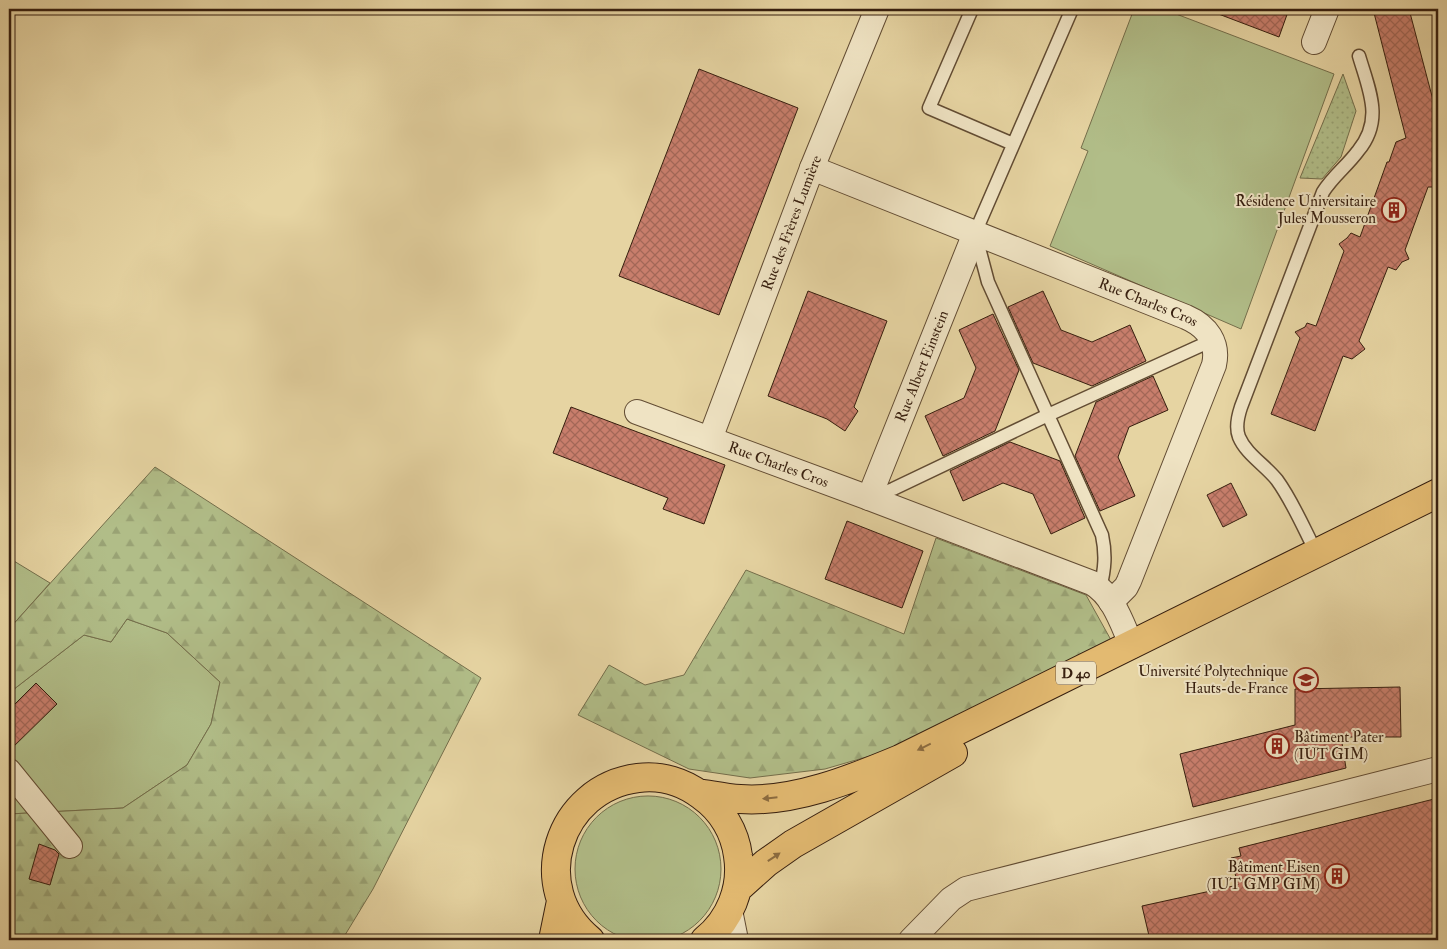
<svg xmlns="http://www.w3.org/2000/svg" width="1447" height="949" font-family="'IM FELL Double Pica',serif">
  <defs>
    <pattern id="forest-firs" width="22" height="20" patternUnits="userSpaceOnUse" patternTransform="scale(1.25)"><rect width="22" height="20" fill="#b1bd88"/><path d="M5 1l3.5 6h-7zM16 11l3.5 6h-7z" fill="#99a274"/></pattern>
    <pattern id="garden-dots" width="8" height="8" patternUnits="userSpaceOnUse" patternTransform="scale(1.25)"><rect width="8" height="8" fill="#b1bd88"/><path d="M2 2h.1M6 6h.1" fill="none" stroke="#99a274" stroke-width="1.8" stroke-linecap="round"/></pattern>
    <pattern id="building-cross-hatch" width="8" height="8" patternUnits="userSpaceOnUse" patternTransform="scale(1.25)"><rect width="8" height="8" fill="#c87e6c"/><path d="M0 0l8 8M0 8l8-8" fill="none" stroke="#a36757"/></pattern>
  </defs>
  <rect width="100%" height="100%" fill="#e6d4a2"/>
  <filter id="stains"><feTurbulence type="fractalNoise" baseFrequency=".004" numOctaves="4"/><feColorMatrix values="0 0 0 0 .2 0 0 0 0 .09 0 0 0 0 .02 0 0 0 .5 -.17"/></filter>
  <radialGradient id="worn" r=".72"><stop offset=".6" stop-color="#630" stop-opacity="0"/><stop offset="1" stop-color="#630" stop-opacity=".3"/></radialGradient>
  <!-- grass -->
  <path fill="#b1bd88" stroke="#746e4b" d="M1134 9H1163L1334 74 1241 329 1050 246 1088 151 1081 148Z
    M9 558 50 583 9 629Z
    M127 619 167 633 220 682 211 724 187 765 123 808 9 814V693L84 635 111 642Z
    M575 869a73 73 0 1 1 146 0a73 73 0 1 1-146 0Z"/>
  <!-- forest -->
  <path fill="url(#forest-firs)" stroke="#746e4b" d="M155 467 481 678 373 889 342 940H9V814L123 808 187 765 211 724 220 682 167 633 127 619 111 642 84 635 9 693V629Z
    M936 538 1086 595 1111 640 918 742 825 769 750 778 689 769 578 715 609 665 645 685 684 675 746 570 904 634Z"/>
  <!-- garden -->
  <path fill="url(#garden-dots)" stroke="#746e4b" d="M1343 74 1356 111 1341 157 1322 179 1300 178Z"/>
  <!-- building -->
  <path fill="url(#building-cross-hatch)" stroke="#361e0e" d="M1208 9H1289L1279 37 1208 10Z
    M1373 9H1409L1438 119V187H1428L1405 250 1409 259 1402 262 1396 270 1388 267 1359 341 1365 349 1352 359 1343 356 1315 431 1271 414 1300 338 1295 332 1305 327 1307 323 1316 326 1344 251 1339 244 1347 238 1351 233 1360 237 1387 162H1389L1396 142 1406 138Z
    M699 69 798 108 719 315 619 276Z
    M808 291 887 321 854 407 858 411 845 431 827 419 768 396Z
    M1043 291 1061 330 1092 342 1130 325 1146 361 1092 386 1033 363 1008 307Z
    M993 314 1019 370 995 431 943 456 925 416 964 398 976 368 959 330Z
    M1153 376 1168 410 1129 427 1118 457 1135 496 1100 511 1075 456 1096 402Z
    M571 407 725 465 704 524 663 509 668 498 553 453Z
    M1010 442 1060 461 1085 518 1051 534 1033 494 1003 483 963 501 950 471Z
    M1231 483 1247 515 1223 527 1207 495Z
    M847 521 923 551 902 608 825 579Z
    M36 683 57 704 9 751V710Z
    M1400 687 1401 737H1341L1346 768 1193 807 1180 754 1295 725V689Z
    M1438 798V940H1150L1142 906 1238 885 1231 858 1241 856 1239 848Z
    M39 844 55 850 59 854 50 885 29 879Z"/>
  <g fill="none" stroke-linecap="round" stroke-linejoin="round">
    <defs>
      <path id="lane" d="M972 9 929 108 1013 144
        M1072 9 975 233 988 282 1102 535C1106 554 1105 569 1100 588
        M870 498 893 489 1048 415 1213 340
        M1317 554C1304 529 1293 502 1277 480 1265 465 1246 454 1239 437 1235 427 1238 416 1241 407L1323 192C1333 176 1347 166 1358 151 1384 120 1369 90 1359 56"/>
      <g id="street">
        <path d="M1314 42 1327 9"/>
        <path id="s1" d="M812 168 1186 317C1207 326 1219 343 1214 365L1129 581 1126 587 1111 602"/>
        <path id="s2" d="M637 412 869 498 1092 583C1114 596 1122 624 1132 646"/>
        <path id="s3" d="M710 439 812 168 877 9"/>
        <path id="s4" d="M869 498 975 233"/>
        <path d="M9 771 70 846"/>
        <path d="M730 910 736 940"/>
        <path d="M911 940 951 899 966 889 1438 769"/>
      </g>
      <path id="primary" d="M698 793C712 795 726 798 740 799 793 803 852 779 900 759L1438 493
        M737 889 766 863 793 844 953 753
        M553 940 561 901
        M590 940C526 888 558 788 638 778 661 775 684 782 702 796 722 810 735 832 738 856 743 888 730 920 705 940"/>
    </defs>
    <!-- lane casing -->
    <use href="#lane" stroke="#624c33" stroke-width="15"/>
    <!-- street casing -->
    <use href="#street" stroke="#624c33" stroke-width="26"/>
    <!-- primary casing -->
    <use href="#primary" stroke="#361e0e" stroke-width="30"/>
    <!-- lane -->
    <use href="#lane" stroke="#efe3c3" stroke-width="12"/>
    <!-- street -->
    <use href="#street" stroke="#efe3c3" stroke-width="24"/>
    <!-- primary -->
    <use href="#primary" stroke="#e3ba71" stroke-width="28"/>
  </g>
  <!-- one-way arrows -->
  <defs><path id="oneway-solid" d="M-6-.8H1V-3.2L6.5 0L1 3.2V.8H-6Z" transform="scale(1.25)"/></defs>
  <g fill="#8c6c40">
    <use href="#oneway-solid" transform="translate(924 747) rotate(154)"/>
    <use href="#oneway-solid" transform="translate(770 798) rotate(174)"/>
    <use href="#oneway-solid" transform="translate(774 857) rotate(-34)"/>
  </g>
  <!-- icons -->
  <defs>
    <symbol id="building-ring" viewBox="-11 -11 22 22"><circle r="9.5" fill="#efe3c3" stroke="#8f2418" stroke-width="1.5"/><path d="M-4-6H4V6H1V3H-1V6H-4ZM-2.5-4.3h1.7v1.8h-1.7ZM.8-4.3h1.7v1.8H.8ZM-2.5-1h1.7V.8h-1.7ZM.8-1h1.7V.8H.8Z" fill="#8f2418"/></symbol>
    <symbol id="university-ring" viewBox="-11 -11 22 22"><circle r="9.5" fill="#efe3c3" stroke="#8f2418" stroke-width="1.5"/><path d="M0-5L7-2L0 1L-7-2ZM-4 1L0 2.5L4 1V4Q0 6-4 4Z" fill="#8f2418"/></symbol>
  </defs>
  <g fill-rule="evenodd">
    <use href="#building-ring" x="1380" y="196" width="28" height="28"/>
    <use href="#university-ring" x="1292" y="666" width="28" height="28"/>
    <use href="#building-ring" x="1263" y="732" width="28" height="28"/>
    <use href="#building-ring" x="1323" y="862" width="28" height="28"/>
  </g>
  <g text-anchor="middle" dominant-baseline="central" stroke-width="4" stroke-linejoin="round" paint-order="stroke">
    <!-- shield labels -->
    <rect fill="#efe3c3" stroke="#6e5944" stroke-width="1" x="1056" y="661.5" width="40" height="23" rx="4"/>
    <g font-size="14" font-weight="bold" fill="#361e0e">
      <text x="1076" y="673">D 40</text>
    </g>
    <!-- poi labels -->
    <g font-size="15" fill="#361e0e" stroke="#efe3c3" text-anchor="end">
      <text x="1376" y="201">Résidence Universitaire<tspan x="1376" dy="17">Jules Mousseron</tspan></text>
      <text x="1288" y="671">Université Polytechnique<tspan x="1288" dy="17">Hauts-de-France</tspan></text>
      <text x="1294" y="737" text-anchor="start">Bâtiment Pater<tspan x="1294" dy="17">(IUT GIM)</tspan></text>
      <text x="1320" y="867">Bâtiment Eisen<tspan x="1320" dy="17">(IUT GMP GIM)</tspan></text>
    </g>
    <!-- street labels -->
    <g font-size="15" fill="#361e0e" stroke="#efe3c3">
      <text stroke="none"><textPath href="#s3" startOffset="231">Rue des Frères Lumière</textPath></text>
      <text stroke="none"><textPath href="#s1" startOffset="362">Rue Charles Cros</textPath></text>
      <text stroke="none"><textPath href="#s4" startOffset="142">Rue Albert Einstein</textPath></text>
      <text stroke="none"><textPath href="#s2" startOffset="151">Rue Charles Cros</textPath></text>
    </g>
  </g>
  <!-- margin -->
  <rect width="1447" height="949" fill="none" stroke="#e6d4a2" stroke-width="30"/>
  <rect x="10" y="10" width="1427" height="929" fill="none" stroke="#361e0e" stroke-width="2.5"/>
  <rect x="15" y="15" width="1417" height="919" fill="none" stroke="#361e0e"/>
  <rect width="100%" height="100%" filter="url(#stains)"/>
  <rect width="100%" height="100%" fill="url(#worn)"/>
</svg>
